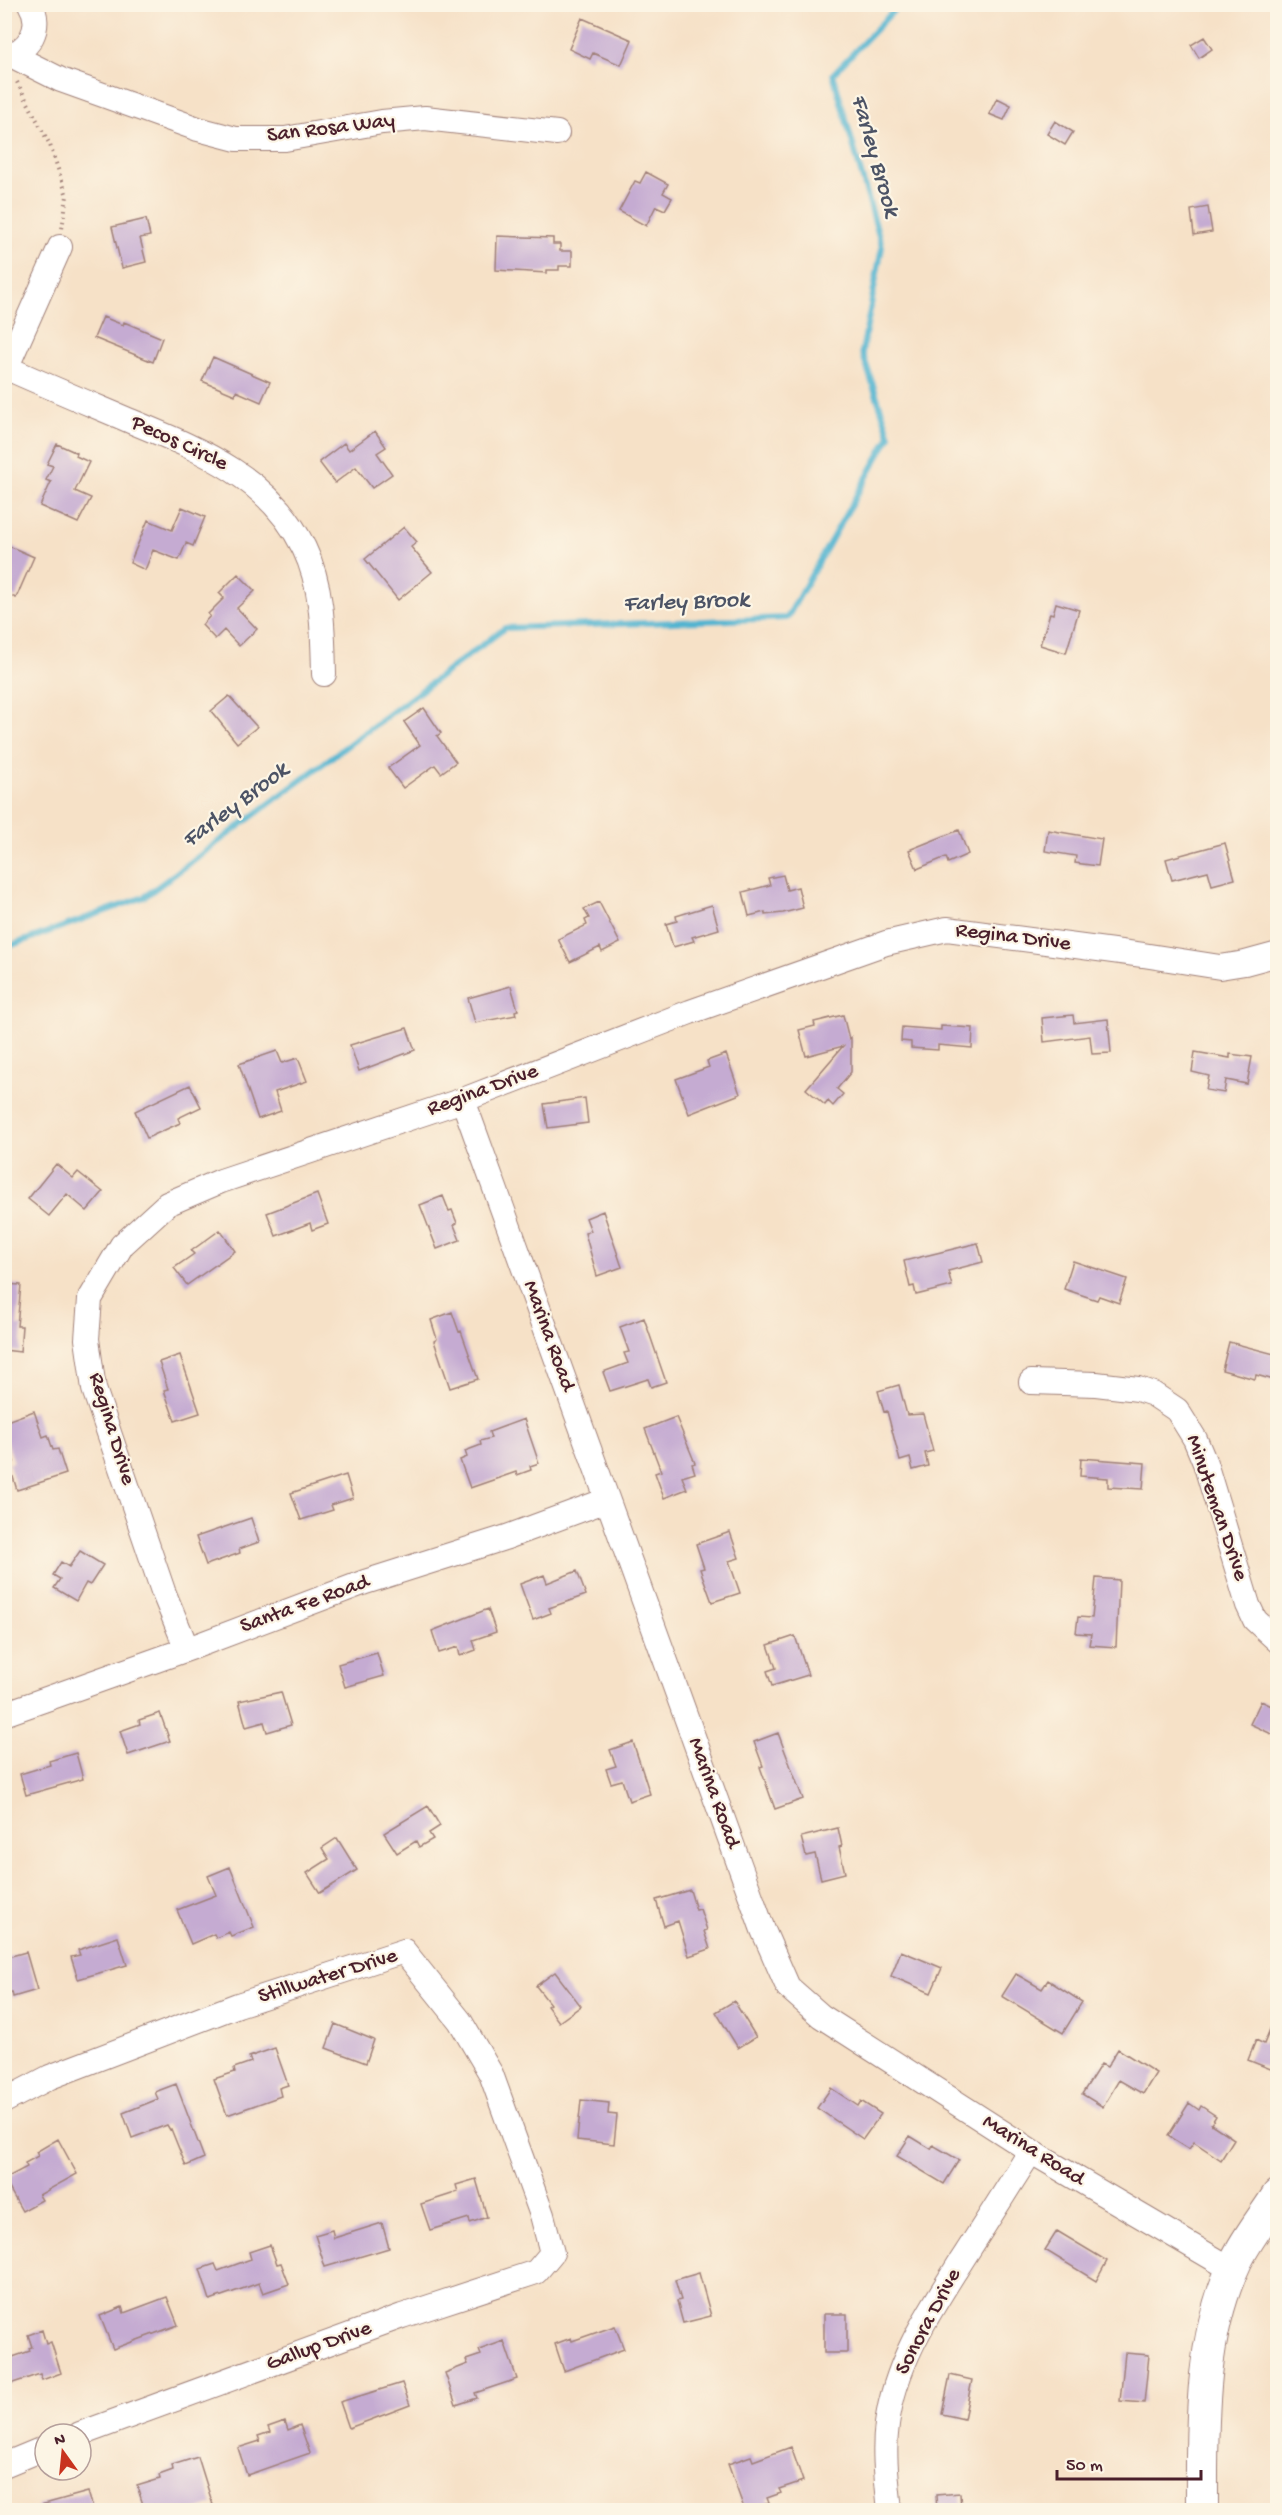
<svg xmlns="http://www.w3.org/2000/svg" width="1282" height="2515" font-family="'Gochi Hand',sans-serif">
  <rect width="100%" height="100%" fill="#fcf5e5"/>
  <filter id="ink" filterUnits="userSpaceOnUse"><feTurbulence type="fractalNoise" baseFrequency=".0167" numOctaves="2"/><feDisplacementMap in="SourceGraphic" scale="12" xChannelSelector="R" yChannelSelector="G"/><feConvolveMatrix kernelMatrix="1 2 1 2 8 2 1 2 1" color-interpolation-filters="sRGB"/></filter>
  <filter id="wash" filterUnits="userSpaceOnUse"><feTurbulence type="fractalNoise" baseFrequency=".008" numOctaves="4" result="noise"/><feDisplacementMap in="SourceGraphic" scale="24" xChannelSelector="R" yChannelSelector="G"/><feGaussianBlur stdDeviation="1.35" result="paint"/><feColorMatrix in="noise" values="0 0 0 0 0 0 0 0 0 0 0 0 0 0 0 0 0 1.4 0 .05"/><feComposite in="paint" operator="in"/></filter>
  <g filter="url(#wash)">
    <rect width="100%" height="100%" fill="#f6e1c7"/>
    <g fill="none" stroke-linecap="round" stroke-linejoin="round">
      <!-- stream -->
      <path stroke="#51b4d0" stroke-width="6" d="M4 948 144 897 505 628 787 618 890 436 862 352 882 247 833 74 900 4"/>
    </g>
    <g id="blocks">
      <!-- building -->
      <path fill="#c5abd2" d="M582 18 632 40 621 65 593 53 590 59 569 49Z
        M1204 37 1212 49 1199 58 1191 45Z
        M997 98 1011 105 1004 120 989 114Z
        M1055 121 1073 132 1065 145 1047 134Z
        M646 172 668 184 663 193 672 198 665 210 656 206 646 226 619 211 635 181 640 183Z
        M1208 207 1212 232 1194 235 1191 210Z
        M146 219 150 236 140 238 146 262 122 268 112 227Z
        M497 236 553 238V244H560V251H572V266H559V270H547V273L496 270Z
        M103 317 123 325 124 322 162 338 153 362 94 338Z
        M213 357 270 382 261 402 236 391 235 395 202 381Z
        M375 431 386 447 377 453 392 474 372 488 356 467 335 483 319 462 344 443 349 450Z
        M57 444 77 453 76 456 89 462 75 491 91 498 78 523 40 506 51 482 46 480 53 466 47 464Z
        M182 507 205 517 193 546 186 543 179 560 153 550 145 570 130 563 148 520 172 530Z
        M404 527 417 542 411 547 432 572 398 600 365 559Z
        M9 546 34 557 16 598 4 593V557Z
        M238 574 255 591 237 608 257 629 239 646 224 630 215 639 202 625 210 616 208 614 224 598 219 593Z
        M1056 603 1079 610 1066 653 1040 645 1050 613 1053 614Z
        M229 696 257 727 237 743 211 711Z
        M424 708 441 733 437 736 456 762 441 773 435 765 403 788 388 768 420 745 404 722Z
        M959 830 968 854 948 863 946 857 917 869 909 850Z
        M1048 830 1102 839 1098 866 1075 863 1076 856 1045 851Z
        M1225 843 1235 879 1212 885 1208 871 1172 880 1166 859Z
        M783 875 787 890 798 887 803 908 783 913 765 915V912L749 916 743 892 770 885 768 878Z
        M599 902 620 943 602 952 600 947 570 962 558 939 587 925 585 920 589 918 584 909Z
        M712 905 719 929 692 937 694 941 673 947 666 924 677 921 676 916Z
        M511 986 518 1010 515 1011 516 1015 475 1023 468 998Z
        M843 1015 849 1039 851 1037V1072L837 1089 843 1094 833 1106 828 1101 825 1105 806 1089 843 1046 806 1056 799 1030 815 1026 814 1022Z
        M1073 1015 1074 1023 1108 1019 1111 1053 1092 1054 1090 1036 1044 1042 1042 1018Z
        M941 1026 973 1028 972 1048 938 1045V1050L911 1048V1042L901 1041 902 1027 941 1030Z
        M407 1028 415 1050 359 1071 350 1045Z
        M277 1051 282 1063 298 1058 307 1081 275 1092 281 1111 258 1119 239 1064Z
        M1195 1052 1230 1058V1054L1252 1057 1247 1084 1226 1080 1224 1093 1206 1090 1209 1076 1192 1072Z
        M726 1054 740 1094 689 1114 676 1079 709 1067 707 1061Z
        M190 1085 201 1107 178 1118 180 1123 147 1138 135 1111Z
        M585 1098 588 1123 548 1128 544 1104Z
        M56 1164 73 1178 78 1172 103 1192 87 1211 67 1194 49 1216 28 1199Z
        M317 1194 328 1224 312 1230 310 1223 276 1236 267 1213Z
        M443 1196 449 1211 452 1210 457 1223 454 1225 460 1240 437 1249 420 1205Z
        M603 1211 622 1267 597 1276 585 1233 591 1231 586 1218Z
        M220 1230 235 1251 187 1285 174 1268 194 1254 191 1251Z
        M978 1243 983 1262 948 1271 952 1286 916 1295 914 1286 910 1287 904 1261Z
        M1073 1261 1127 1279 1119 1303 1099 1296 1097 1300 1064 1289Z
        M4 1284 21 1285 17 1326H22L20 1352 4 1350Z
        M452 1312 459 1332 461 1331 478 1379 450 1388 434 1341 437 1339 431 1320Z
        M644 1318 666 1382 651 1387 648 1379 610 1391 603 1372 628 1363 624 1353 629 1352 620 1327Z
        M1229 1342 1278 1355 1274 1380 1256 1375 1255 1379 1222 1370Z
        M180 1355 200 1413 175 1421 164 1390 168 1389 159 1362Z
        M899 1385 907 1415 923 1414 933 1451 925 1453 928 1466 913 1470 910 1458 900 1461 887 1411 884 1412 878 1391Z
        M34 1411 43 1437 48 1435 53 1450 58 1449 66 1474 17 1490 9 1464 14 1462 4 1433V1422Z
        M676 1417 695 1463 692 1464 695 1473 682 1477 687 1489 664 1498 655 1473 661 1471 645 1429Z
        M524 1419 539 1463 530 1466 531 1470 517 1475 516 1472 470 1488 460 1460 467 1457 465 1451 481 1445 480 1441 491 1438 489 1432Z
        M1081 1458 1145 1463 1143 1489 1108 1487V1478L1080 1476Z
        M346 1475 353 1498 331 1505 333 1510 301 1520 291 1493Z
        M251 1518 259 1542 239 1549 240 1553 206 1565 196 1537Z
        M730 1532 739 1558 729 1561 740 1593 712 1602 700 1569 704 1568 696 1544Z
        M80 1551 103 1565 90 1585 86 1583 76 1601 54 1588 60 1579 53 1575 61 1562 69 1567Z
        M577 1571 586 1595 549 1608 551 1613 533 1620 520 1584 544 1575 547 1583Z
        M1096 1578 1119 1580 1116 1647 1089 1645 1091 1634 1076 1633 1078 1617 1092 1618Z
        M488 1609 496 1632 473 1640 476 1650 460 1656 458 1647 439 1653 432 1631Z
        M795 1636 808 1675 772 1686 767 1671 776 1668 768 1645Z
        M377 1653 384 1676 345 1687 338 1664Z
        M281 1692 291 1725 267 1732 264 1722 246 1727 239 1701Z
        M1261 1701 1278 1709V1737L1250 1724Z
        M160 1713 170 1741 128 1755 120 1731 140 1724 139 1720Z
        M778 1733 803 1799 775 1809 760 1767 763 1766 754 1742Z
        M633 1742 650 1794 629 1801 622 1780 611 1783 606 1769 616 1766 610 1750Z
        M76 1753 83 1779 26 1795 20 1774 50 1765 49 1761Z
        M428 1806 440 1826 429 1833 433 1839 419 1847 416 1841 397 1853 384 1833Z
        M838 1828 842 1846 839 1847 845 1873 821 1879 815 1854 806 1856 801 1837Z
        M337 1838 357 1870 320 1893 307 1873 329 1859 322 1848Z
        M230 1867 254 1927 231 1936 229 1932 216 1938 214 1934 191 1944 177 1910 216 1895 208 1876Z
        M690 1890 696 1910 700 1909 707 1930 704 1931 710 1949 689 1956 678 1921 664 1926 656 1900Z
        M118 1937 127 1965 78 1979 71 1957 80 1955 78 1950Z
        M901 1951 942 1968 931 1993 891 1976Z
        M26 1952 37 1990 13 1997 12 1992 4 1994V1958Z
        M555 1972 581 2006 559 2022 547 2006 550 2004 536 1986Z
        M1016 1974 1042 1989 1048 1980 1082 2002 1063 2033 1002 1996Z
        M734 2001 756 2037 738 2048 716 2012Z
        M1277 2012H1278V2072L1248 2060 1256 2040 1264 2044Z
        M335 2024 374 2040 366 2063 326 2048Z
        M275 2048 288 2085 279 2088 281 2096 227 2115 214 2079 235 2072 234 2068 251 2062 249 2057Z
        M1118 2049 1156 2073 1143 2094 1119 2080 1103 2107 1082 2094 1101 2064 1107 2067Z
        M176 2084 204 2158 186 2166 171 2129 170 2130 167 2125 132 2138 123 2113 158 2099 155 2092Z
        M831 2088 858 2106 861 2101 881 2114 863 2139 817 2108Z
        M581 2100 609 2103 608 2114 617 2115 614 2144 577 2140Z
        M1189 2103 1199 2110 1201 2106 1216 2116 1211 2124 1234 2139 1221 2160 1194 2142 1189 2149 1168 2136Z
        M910 2136 931 2149 933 2145 959 2160 944 2184 897 2156Z
        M58 2139 77 2174 39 2195 42 2200 22 2211 4 2179 27 2167 25 2163 38 2156 36 2152Z
        M476 2179 487 2217 470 2223 469 2218 430 2230 421 2204 458 2192 456 2185Z
        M382 2223 389 2248 325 2267 315 2235 332 2230 334 2238Z
        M1057 2231 1107 2261 1096 2281 1045 2250Z
        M270 2245 277 2264 281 2263 289 2284 263 2293 259 2283 210 2300 200 2269 215 2264 218 2271 251 2259 249 2252Z
        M699 2273 711 2316 683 2323 677 2301 681 2300 675 2280Z
        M167 2297 178 2325 113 2349 100 2316 122 2307 124 2313Z
        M824 2314H847V2353H824Z
        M615 2326 624 2349 564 2371 555 2344 571 2338 572 2341Z
        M42 2330 46 2344 51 2342 61 2373 42 2380 40 2374 4 2386V2360L30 2351 29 2348 32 2347 28 2335Z
        M504 2341 517 2379 475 2393 477 2398 456 2405 445 2373 468 2364 466 2360 481 2355 479 2350Z
        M1125 2353 1149 2355 1144 2403 1120 2401Z
        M950 2375 972 2380 964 2419 942 2414Z
        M402 2383 410 2405 349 2428 340 2402Z
        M285 2421 288 2430 300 2425 310 2453 247 2475 238 2448 260 2441 258 2436 270 2432 268 2427Z
        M791 2447 803 2481 779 2489 781 2493 767 2498 769 2503 745 2511 728 2464 751 2456 753 2461Z
        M198 2457 213 2505 196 2511H145L137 2486 160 2479 159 2475 173 2470 172 2465Z
        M88 2492 94 2511H38L37 2506Z
        M960 2493 961 2511H937L936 2495Z"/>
    </g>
  </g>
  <g filter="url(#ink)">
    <use href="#blocks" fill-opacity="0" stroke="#a08079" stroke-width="1.5"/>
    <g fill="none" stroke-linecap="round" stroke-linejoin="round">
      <defs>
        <path id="minor" d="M11 55 61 80 198 129 236 139H285L382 122 425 118 557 133
          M4 56C29 53 44 26 30 4
          M7 368C47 386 88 403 128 420 198 449 269 476 304 548 323 587 323 632 324 674
          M4 373 60 247
          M463 1100 763 1930 788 1987 821 2016 1042 2158 1233 2270
          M1031 1382 1096 1384 1138 1389 1153 1394 1177 1410 1195 1439 1205 1463 1248 1605 1255 1620 1278 1641
          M187 1649 163 1591 94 1389 87 1339 90 1299 122 1245 167 1204 221 1181 463 1100 690 1012 886 943 947 929 1143 955 1220 967 1245 963 1278 954
          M4 1714 196 1646 365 1582 507 1537 607 1500
          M4 2101 50 2077 238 2005 404 1951 460 2021 491 2074 542 2215 552 2253 536 2272 402 2316 80 2434
          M4 2465 45 2448
          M890 2510C887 2482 883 2453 887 2424 895 2363 928 2314 960 2263 984 2226 1007 2189 1031 2151"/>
        <path id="major" d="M1202 2510C1202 2428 1199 2338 1236 2261 1247 2238 1264 2217 1278 2195"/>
      </defs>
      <!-- minor casing -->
      <use href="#minor" stroke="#a08079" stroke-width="26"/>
      <!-- major casing -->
      <use href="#major" stroke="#a08079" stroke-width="34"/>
      <!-- path -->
      <path stroke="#a08079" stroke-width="4" stroke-dasharray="1.5 4.5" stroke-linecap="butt" d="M17 82 50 145 67 196 62 229"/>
      <!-- minor -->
      <use href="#minor" stroke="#fff" stroke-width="24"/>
      <!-- major -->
      <use href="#major" stroke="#fff" stroke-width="32"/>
    </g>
  </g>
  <g text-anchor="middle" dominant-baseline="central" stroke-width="4.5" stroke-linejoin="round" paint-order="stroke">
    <!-- street labels -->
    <g font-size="22" fill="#4a1f2b" stroke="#fcf5e5">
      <text transform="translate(331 129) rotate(-7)">San Rosa Way</text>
      <text transform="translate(179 444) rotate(25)">Pecos Circle</text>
      <text transform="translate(1013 938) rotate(7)">Regina Drive</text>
      <text transform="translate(483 1091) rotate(-20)">Regina Drive</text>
      <text transform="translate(548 1336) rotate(70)">Marina Road</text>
      <text transform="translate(111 1429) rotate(73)">Regina Drive</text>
      <text transform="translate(1216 1508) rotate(71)">Minuteman Drive</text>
      <text transform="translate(305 1605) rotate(-20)">Santa Fe Road</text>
      <text transform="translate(713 1793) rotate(70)">Marina Road</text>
      <text transform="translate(328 1977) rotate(-17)">Stillwater Drive</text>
      <text transform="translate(1033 2151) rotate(32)">Marina Road</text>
      <text transform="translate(929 2322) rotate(-62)">Sonora Drive</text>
      <text transform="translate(319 2347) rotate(-20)">Gallup Drive</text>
    </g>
    <!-- water labels -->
    <g font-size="24" font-style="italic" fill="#4c5365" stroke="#fcf5e5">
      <text transform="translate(874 156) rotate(74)">Farley Brook</text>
      <text transform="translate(686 603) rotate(-2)">Farley Brook</text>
      <text transform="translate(236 806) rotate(-37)">Farley Brook</text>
    </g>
  </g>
  <!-- margin -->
  <rect width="1282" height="2515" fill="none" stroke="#fcf5e5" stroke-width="24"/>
  <!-- north arrow -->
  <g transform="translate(63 2452) rotate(345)"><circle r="28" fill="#fcf5e5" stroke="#b59f9b" stroke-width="1.5"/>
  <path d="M0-4.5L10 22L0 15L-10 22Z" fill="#c8321e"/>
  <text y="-9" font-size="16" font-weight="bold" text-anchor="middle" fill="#4a1f2b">N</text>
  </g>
  <!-- scale -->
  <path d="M1057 2470v9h144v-9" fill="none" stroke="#4a1f2b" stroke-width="3"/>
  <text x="1066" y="2470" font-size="18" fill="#4a1f2b" stroke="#fcf5e5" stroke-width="4.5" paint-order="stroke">50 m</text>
</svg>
